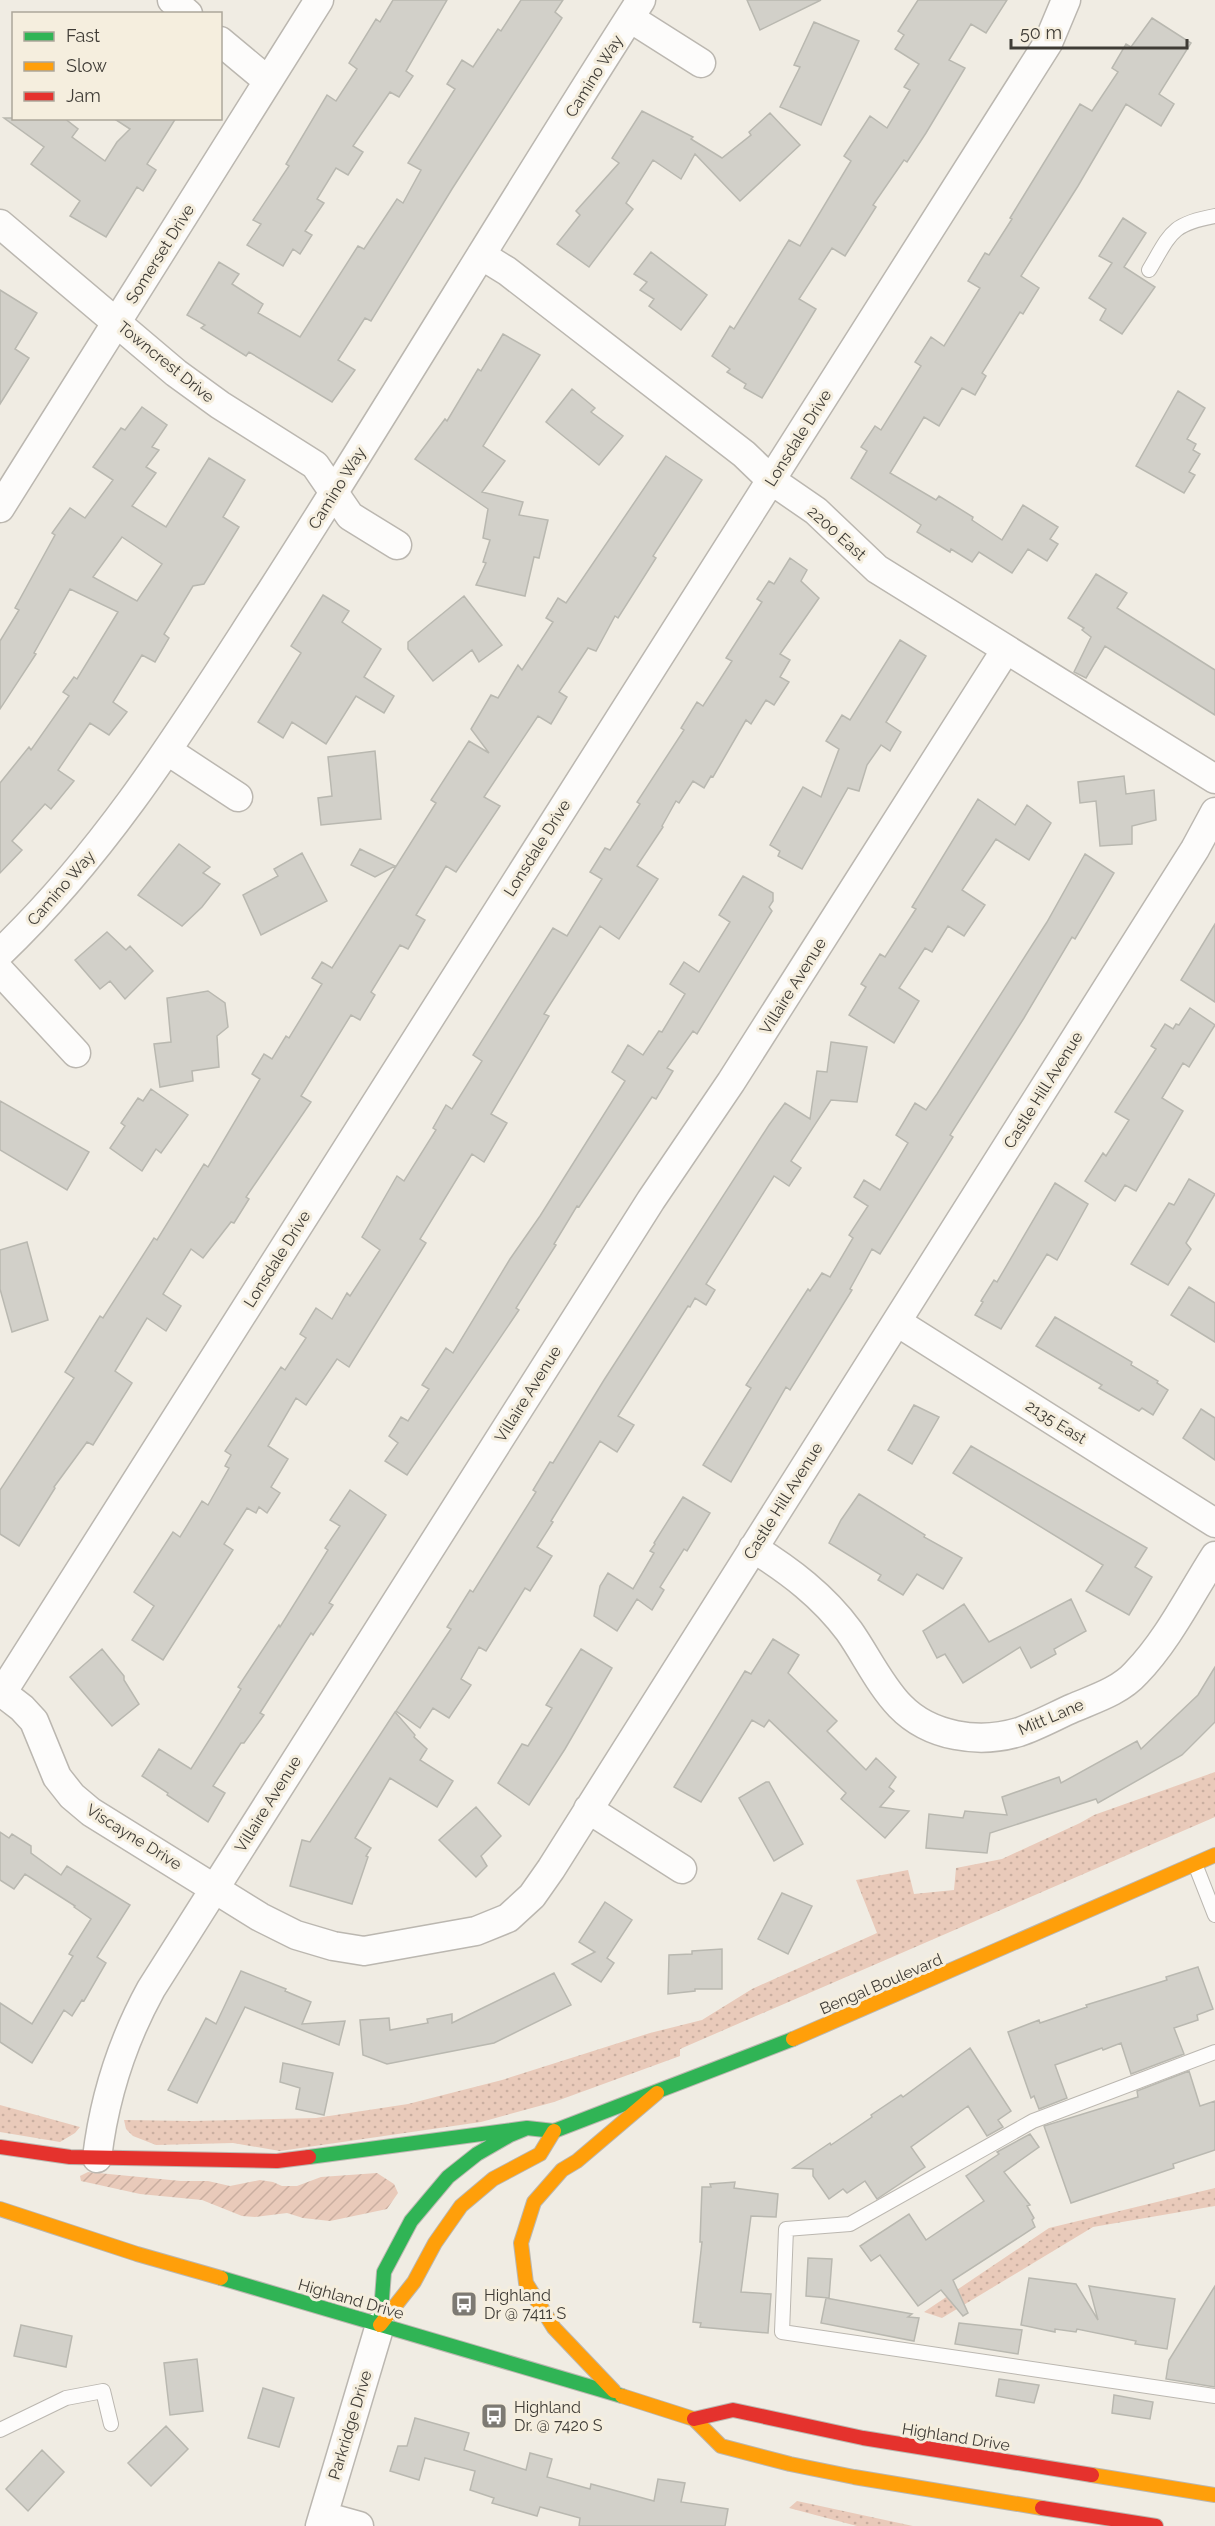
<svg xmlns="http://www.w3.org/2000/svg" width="1215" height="2526" font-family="Raleway,sans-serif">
  <defs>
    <pattern id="grass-dots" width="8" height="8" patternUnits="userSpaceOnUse" patternTransform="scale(1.5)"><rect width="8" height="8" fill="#e9caba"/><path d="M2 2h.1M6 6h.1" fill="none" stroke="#c9aea0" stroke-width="1.8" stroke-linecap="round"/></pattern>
    <pattern id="garden-furrows" width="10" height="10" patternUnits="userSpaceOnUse" patternTransform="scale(1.5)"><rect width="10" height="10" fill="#e9caba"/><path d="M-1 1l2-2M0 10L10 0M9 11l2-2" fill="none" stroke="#c9aea0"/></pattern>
  </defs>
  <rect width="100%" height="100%" fill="#f0ece3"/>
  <!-- grass -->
  <path fill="url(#grass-dots)" d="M1215 1772V1817L680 2049V2056L554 2102 481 2122 280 2151 233 2143 156 2145 133 2136 126 2129 124 2120 192 2121 316 2118 408 2104 502 2080 650 2033 702 2020 752 1989 877 1933 856 1880 908 1870 914 1894 954 1890 956 1868 1002 1859 1080 1823 1094 1815Z
    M0 2105 80 2127 75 2133 60 2142 0 2132Z
    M1215 2188V2206L1093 2227 942 2318 924 2312 1049 2228Z
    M797 2501 913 2526H914H857L789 2508Z"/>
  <!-- garden -->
  <path fill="url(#garden-furrows)" d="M88 2172 181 2181H208L230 2186 260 2180 273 2182 282 2186H297L321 2177 377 2173 394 2184 398 2193 387 2209 330 2221 303 2218 287 2213 255 2217 242 2216 202 2200 140 2194 81 2181 80 2176Z"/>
  <!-- building -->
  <path fill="#d2d0c9" stroke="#b9b8b0" stroke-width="1.5" fill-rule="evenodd" d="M393 0H447L406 71 413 76 399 97 390 92 353 146 363 152 348 175 336 168 317 199 324 203 305 231 312 235 300 254 293 249 283 266 247 245 261 224 253 220 289 166 286 164 327 95 336 101 357 69 349 63 376 19 380 22Z
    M521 0H563L555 12 562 18 452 189 371 321 365 318 338 360 355 370 332 402 249 352 246 356 201 328 205 325 187 315 219 262 239 274 232 284 263 304 258 313 300 337 358 246 364 249 397 199 403 203 421 170 408 163 455 89 447 84 462 60 473 67 498 29 501 31Z
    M747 0H821L760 30Z
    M918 0H1007L986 33 971 24 949 60 965 68 926 133 907 162 904 160 873 205 876 207 845 256 832 248 799 299 816 309 762 398 744 388 746 384 727 372 730 369 712 356 730 326 734 329 789 240 800 246 851 161 844 156 870 116 887 128 910 90 904 87 919 64 895 49 904 35 898 31Z
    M1152 18 1191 43 1159 94 1174 104 1161 126 1126 104 1078 186 1021 276 1039 288 1023 314 1020 312 982 373 986 376 975 395 962 388 939 426 924 417 890 473 936 500 939 496 973 517 972 520 1002 540 1023 505 1058 527 1050 539 1058 544 1047 561 1028 549 1012 573 979 552 972 562 951 549 950 552 917 532 921 525 851 478 867 451 861 447 875 426 881 430 921 366 915 362 931 337 944 346 980 288 968 281 985 253 989 255 1012 219 1010 218 1080 104 1092 111 1118 72 1112 68 1126 44 1131 47Z
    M814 22 859 41 821 125 780 107 800 67 794 65Z
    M642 111 693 137 691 139 722 158 751 135 749 132 770 113 800 145 740 201 695 154 681 179 653 160 626 203 633 209 589 267 557 244 580 215 576 211 619 163 612 158Z
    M4 118H64L78 129 72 137 105 161 117 142 130 129 113 118H176L147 164 156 170 143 191 137 187 106 237 70 216 80 201 31 164 44 147Z
    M1123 218 1146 233 1124 267 1155 287 1122 334 1100 320 1106 309 1089 298 1112 263 1099 256Z
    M651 252 707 295 681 330 649 306 654 299 640 290 647 282 634 274Z
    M0 290 37 313 15 349 29 358 0 404Z
    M503 334 540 355 483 446 505 461 482 492 523 502 519 515 548 520 539 558 534 557 525 596 476 585 486 563 483 562 490 540 483 538 488 509 415 459 445 419 447 421 478 369 481 371Z
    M572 389 595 408 591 412 623 436 599 465 546 422Z
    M1178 391 1205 408 1187 439 1196 444 1193 450 1200 454 1189 472 1195 475 1184 493 1136 466Z
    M142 407 167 425 152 447 159 450 146 467 156 473 132 506 166 527 209 458 245 480 223 517 239 527 204 584 193 586 164 634 169 638 155 662 142 655 113 702 127 712 109 735 90 723 58 770 74 781 51 809 45 804 12 841 22 850 0 873V783L29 747 31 750 69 696 63 692 74 677 77 679 118 612 70 589 34 653 36 654 0 709V641L19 610 15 608 55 535 52 533 70 508 85 518 113 480 93 467 121 428 125 430ZM122 537 162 564 137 601 93 577Z
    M666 456 702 480 653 556 656 558 618 618 615 616 596 651 588 648 559 692 567 697 551 724 538 716 484 797 500 806 456 872 446 866 416 915 425 920 408 949 400 945 371 992 375 995 360 1020 351 1015 301 1096 311 1102 246 1197 249 1199 234 1223 231 1222 203 1258 191 1249 163 1294 181 1306 166 1331 147 1318 115 1371 132 1383 93 1445 87 1442 54 1487 55 1488 19 1546 0 1534V1490L74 1378 65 1372 100 1316 103 1318 154 1238 157 1240 204 1164 208 1167 260 1079 252 1074 264 1054 272 1059 286 1036 289 1038 322 984 312 978 322 962 332 968 436 803 431 800 469 741 489 753 471 729 491 695 498 698 518 665 522 670 553 622 546 618 558 598 566 603Z
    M790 558 807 570 801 581 819 598 780 654 790 660 780 677 789 682 774 705 766 700 751 724 746 720 713 777 711 776 704 788 693 781 679 803 676 801 662 826 663 827 637 866 658 879 619 939 600 926 544 1014 549 1016 491 1114 507 1123 484 1162 472 1154 420 1239 426 1243 349 1367 337 1359 306 1405 296 1398 268 1446 288 1459 271 1487 280 1493 267 1513 259 1507 256 1513 247 1508 224 1544 233 1550 163 1660 132 1640 154 1606 134 1592 173 1532 180 1537 202 1501 208 1505 229 1468 225 1466 231 1455 225 1451 281 1367 285 1370 306 1338 300 1334 316 1308 332 1319 347 1293 350 1296 380 1250 362 1237 397 1176 404 1181 436 1130 433 1128 446 1105 452 1109 482 1061 473 1055 553 928 567 936 602 879 590 872 605 848 610 850 640 804 637 802 684 730 681 728 697 702 703 706 732 661 726 658 762 602 757 599 769 581 774 584Z
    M1096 574 1127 593 1117 608 1215 670V715L1105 646 1086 678 1074 672 1091 637 1082 630 1084 628 1068 618Z
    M323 595 349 611 342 622 381 649 364 677 394 696 384 713 356 696 326 744 292 722 283 738 258 722 301 653 291 646Z
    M464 596 502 645 479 662 472 650 433 681 408 649V642Z
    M900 640 926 656 886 722 901 732 890 751 881 745 867 765 859 791 848 788 802 869 778 856 780 851 770 845 803 787 821 797 839 749 826 741 842 715 850 720Z
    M375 751 381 819 321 825 318 798 332 796 328 757Z
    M1124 776 1126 794 1154 790 1156 820 1132 826V844L1100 846 1096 801 1080 803 1078 782Z
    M978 799 1015 825 1027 805 1051 823 1029 860 996 839 962 890 985 905 964 936 948 926 932 952 925 948 899 988 919 1001 894 1043 849 1015 866 987 861 984 880 954 885 957 916 909 912 907Z
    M179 844 210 867 203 873 220 884 202 907 182 926 138 895Z
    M360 849 395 866 375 877 351 865Z
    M302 853 327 901 261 935 243 895 278 876 274 869Z
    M1085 854 1114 873 1075 939 1072 937 1024 1018 950 1135 953 1137 880 1254 872 1249 850 1289 852 1290 790 1390 786 1387 731 1482 703 1465 751 1388 746 1385 808 1289 810 1291 822 1273 830 1277 853 1238 849 1235 868 1206 854 1197 864 1180 880 1190 908 1143 896 1135 915 1103 926 1110 937 1094 1047 922Z
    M743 876 773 893V901L769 907 772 911 697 1034 693 1031 667 1068 673 1071 656 1099 652 1097 579 1207 577 1206 554 1244 556 1245 516 1308 519 1310 407 1475 385 1461 398 1443 389 1436 401 1417 408 1421 429 1389 422 1385 446 1348 453 1353 510 1259 540 1216 625 1081 612 1072 628 1045 643 1055 659 1031 662 1032 685 994 670 984 684 962 699 972 730 922 719 915Z
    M1215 924V1002L1181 980Z
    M107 932 126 950 130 946 153 971 125 999 110 981 100 989 75 960Z
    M208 991 225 1003 228 1027 217 1036 219 1067 192 1071 193 1081 160 1087 154 1044 171 1042 167 998Z
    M1190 1008 1215 1025 1189 1067 1183 1063 1162 1098 1183 1111 1136 1191 1125 1185 1115 1201 1085 1181 1103 1153 1106 1156 1129 1120 1115 1112 1156 1049 1151 1046 1165 1024 1173 1029 1176 1024 1179 1025Z
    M831 1042 867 1047 857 1102 831 1100 791 1161 801 1168 789 1186 774 1176 706 1284 715 1290 706 1305 695 1298 690 1307 688 1306 618 1416 634 1425 617 1452 600 1441 551 1521 553 1522 537 1547 552 1556 530 1591 525 1588 486 1651 479 1647 461 1679 471 1685 449 1718 433 1708 420 1728 396 1711 451 1629 447 1627 470 1590 473 1592 536 1492 533 1490 550 1462 553 1463 604 1380 769 1125 785 1103 810 1119 817 1071 827 1072Z
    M151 1089 188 1115 161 1153 156 1149 142 1171 110 1148 125 1126 121 1123 138 1098 143 1101Z
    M0 1101 89 1152 67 1190 0 1150Z
    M1189 1179 1215 1194 1186 1243 1191 1249 1168 1285 1131 1264 1169 1203 1174 1205Z
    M1055 1183 1088 1204 1057 1260 1047 1254 1001 1329 975 1315 983 1302 981 1301 994 1280 997 1282Z
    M27 1242 48 1320 12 1332 0 1289V1250Z
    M1189 1287 1215 1303V1342L1171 1315Z
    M1055 1317 1132 1362 1131 1365 1158 1381 1157 1383 1168 1390 1153 1415 1142 1408 1139 1411 1099 1388 1102 1385 1036 1346Z
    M914 1405 939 1417 912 1464 888 1450Z
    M1201 1409 1215 1418V1460L1183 1438Z
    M971 1446 1147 1548 1135 1567 1152 1577 1129 1615 1086 1591 1103 1565 953 1473Z
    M350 1490 386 1515 329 1603 333 1605 313 1635 311 1633 260 1713 264 1715 244 1743H241L213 1786 225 1793 208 1822 167 1795 168 1793 142 1776 159 1749 191 1769 241 1689 238 1687 279 1625 280 1627 328 1550 325 1548 340 1526 330 1520Z
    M859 1494 925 1535 924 1537 962 1558 943 1589 917 1574 903 1595 878 1580 881 1575 829 1543 841 1520Z
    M683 1497 710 1513 687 1551 684 1549 660 1587 664 1590 652 1610 637 1599 617 1631 594 1616 600 1586 608 1573 633 1589 654 1553 650 1551 655 1544 654 1543Z
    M1071 1599 1086 1631 1054 1649 1056 1654 1031 1668 1020 1647 963 1683 945 1654 937 1658 923 1631 964 1604 989 1642Z
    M773 1639 799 1655 788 1673 837 1721 827 1731 866 1770 876 1758 896 1777 889 1787 894 1791 880 1807 909 1811 885 1838 841 1799 846 1793 769 1720 764 1727 752 1720 701 1802 674 1787 745 1671 751 1674Z
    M102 1649 124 1676V1680L139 1704 112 1726 70 1677Z
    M581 1649 612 1668 565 1749 529 1805 498 1783 522 1744 528 1746 552 1708 546 1705Z
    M1215 1667V1722L1182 1755 1098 1803 1096 1799 990 1833 987 1853 926 1848 929 1814 963 1818 965 1811 1007 1815 1002 1797 1059 1777 1061 1783 1137 1741 1141 1749 1198 1695Z
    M395 1712 415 1735 414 1737 427 1749 420 1760 453 1781 437 1807 390 1778 355 1838 371 1848 366 1856 368 1857 352 1904 290 1886 302 1840 310 1842Z
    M766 1782H769L803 1844 774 1861 739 1798Z
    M476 1807 501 1836 481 1856 487 1866 476 1877 439 1840Z
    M0 1832 9 1838 12 1834 31 1846V1853L61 1875 67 1866 130 1905 97 1957 106 1963 84 2001 82 2000 72 2016 64 2010 32 2063 0 2042V2003L32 2024 73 1956 69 1954 91 1919 74 1907 75 1906 25 1874 14 1889 0 1880Z
    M782 1893 812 1906 788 1954 758 1939Z
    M605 1902 632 1920 607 1958 614 1963 601 1982 572 1964 595 1952 579 1942Z
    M722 1949V1989H695V1991L668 1994 669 1955 692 1954V1951Z
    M1198 1967 1213 2009 1197 2015 1198 2020 1174 2028 1184 2054 1131 2074 1121 2043 1103 2050 1102 2048 1055 2065 1067 2098 1039 2109 1034 2096 1031 2098 1008 2032 1039 2020 1040 2023 1087 2007 1086 2005 1167 1980 1166 1977Z
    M241 1971 286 1989 285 1991 311 2002 302 2024 345 2021 339 2045 245 2007 197 2103 168 2090 206 2018 216 2024Z
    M554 1973 571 2005 494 2043 387 2064 363 2055 360 2020 389 2018 390 2030 428 2023 427 2019 452 2014V2023Z
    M970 2048 1011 2111 998 2120 1003 2127 987 2136 968 2106 911 2147 925 2167 877 2199 865 2181 847 2193 843 2189 829 2199 813 2176V2169L793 2168 830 2143 831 2145 872 2117 871 2115 901 2095 903 2097Z
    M283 2063 333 2073 324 2115 296 2109 300 2088 280 2082Z
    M1189 2071 1200 2106 1215 2101V2150L1173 2164 1174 2168 1071 2203 1044 2126 1138 2097 1137 2091Z
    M1030 2134 1039 2147 1004 2172 1030 2205 1027 2206 1034 2218 1032 2220 1035 2227 953 2280 968 2313 963 2316 941 2290 918 2306 880 2255 871 2261 860 2246 909 2214 926 2240 984 2201 966 2176 999 2154 997 2152Z
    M735 2182 734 2188 778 2194 776 2217 751 2216 741 2292 771 2294 768 2333 700 2327 701 2323 693 2322 702 2242H700L702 2187H711L710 2184Z
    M808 2258 832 2259 829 2298 806 2296Z
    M1029 2278 1076 2284 1098 2320 1089 2286 1175 2299 1167 2349 1135 2344 1136 2341 1077 2329 1076 2332 1055 2329V2332L1021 2325Z
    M1215 2286V2387L1166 2379 1169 2360Z
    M826 2298 912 2314 908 2317 919 2318 914 2341 821 2323Z
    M959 2323 1022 2330 1018 2354 955 2344Z
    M21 2325 72 2336 66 2367 14 2356Z
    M197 2359 203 2411 170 2415 164 2363Z
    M999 2379 1039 2385 1034 2403 996 2396Z
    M263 2388 294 2398 279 2447 248 2438Z
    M1114 2395 1153 2402 1150 2419 1112 2413Z
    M415 2418 469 2433 464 2450 526 2470 530 2453 552 2459 547 2477 590 2489 591 2484 654 2501 658 2479 685 2483 681 2502 728 2509 725 2526H579L580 2518 540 2507 537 2516 492 2503 494 2498 470 2490 475 2471 425 2458 419 2480 390 2471 398 2446H407Z
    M166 2426 188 2449 151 2486 128 2463Z
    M42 2450 64 2472 28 2511 6 2489Z"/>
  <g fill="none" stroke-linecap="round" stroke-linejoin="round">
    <defs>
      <path id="lane" d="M1149 270C1171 233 1171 224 1215 216
        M1195 1864 1215 1915
        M1215 2052 1033 2121 850 2224 786 2229 782 2332 1215 2396
        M0 2430 66 2398 103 2391 111 2424"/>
      <path id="street" d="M172 0 188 14
        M630 18 701 63
        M220 41 268 81
        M0 224 176 373 220 405 315 465 350 516 397 545
        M481 255 507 271 744 454 771 480 816 511 877 569 1215 779
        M0 508 319 0
        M168 751 238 797
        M0 953C111 847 187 721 270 593 396 397 515 196 641 0
        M0 971 76 1053
        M897 1322 1215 1523
        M753 1548C790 1571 823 1596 849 1631 866 1655 879 1684 900 1706 930 1737 979 1744 1019 1732 1037 1726 1055 1716 1073 1708 1094 1699 1120 1691 1136 1673 1168 1640 1190 1595 1215 1556
        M0 1691 22 1708 34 1721 57 1777 72 1796 91 1812 260 1917 296 1935 333 1946 364 1951 476 1931 508 1918 532 1896 551 1869 1195 849 1215 812
        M2 1693 1048 43 1066 0
        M588 1809 682 1869
        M97 2158C104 2099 123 2040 151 1989L651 1200 731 1082 1005 651
        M323 2516 359 2526
        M320 2526 380 2325"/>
      <path id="fast" d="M309 2157 527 2128
        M221 2278 622 2396
        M380 2325 384 2272 411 2221 448 2177 477 2154 510 2135 527 2128 554 2131 793 2039"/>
      <path id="slow" d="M793 2039 1215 1855
        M0 2209 137 2254 221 2278
        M380 2325 414 2282 435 2243 461 2206 493 2179 540 2154 554 2131
        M614 2391 554 2328 526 2283 521 2243 534 2202 562 2170 577 2161 657 2093
        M622 2396 694 2419 721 2446 790 2464 854 2477 1042 2508
        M1092 2475 1215 2495"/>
      <path id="jam" d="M0 2147 70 2157 277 2161 309 2157
        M694 2419 733 2410 863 2438 1092 2475
        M1042 2508 1156 2526"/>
    </defs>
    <!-- lane casing -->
    <use href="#lane" stroke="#bbb7b0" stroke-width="16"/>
    <!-- street casing -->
    <use href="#street" stroke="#bbb7b0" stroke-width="31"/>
    <!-- fast casing -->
    <use href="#fast" stroke="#bbb7b0" stroke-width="16"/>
    <!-- slow casing -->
    <use href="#slow" stroke="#bbb7b0" stroke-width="16"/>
    <!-- jam casing -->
    <use href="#jam" stroke="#bbb7b0" stroke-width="16"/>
    <!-- lane -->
    <use href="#lane" stroke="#fdfcfb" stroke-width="14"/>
    <!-- street -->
    <use href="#street" stroke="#fdfcfb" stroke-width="28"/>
    <!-- fast -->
    <use href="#fast" stroke="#30b455" stroke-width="14"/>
    <!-- slow -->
    <use href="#slow" stroke="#ff9f0a" stroke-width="14"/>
    <!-- jam -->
    <use href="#jam" stroke="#e5322d" stroke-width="14"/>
  </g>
  <!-- icons -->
  <defs>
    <symbol id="bus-square" viewBox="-11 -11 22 22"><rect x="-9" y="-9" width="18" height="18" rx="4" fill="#7d7a73" stroke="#f5eede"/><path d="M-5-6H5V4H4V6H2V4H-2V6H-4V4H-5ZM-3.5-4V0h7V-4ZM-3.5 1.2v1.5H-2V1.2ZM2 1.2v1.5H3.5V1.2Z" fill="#fff"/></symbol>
  </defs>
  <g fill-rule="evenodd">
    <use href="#bus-square" x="449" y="2289" width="30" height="30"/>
    <use href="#bus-square" x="479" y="2401" width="30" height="30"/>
  </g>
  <g text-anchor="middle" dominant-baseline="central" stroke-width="6" stroke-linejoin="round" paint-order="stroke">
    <!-- street labels -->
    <g font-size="16" fill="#3f3c36" stroke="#f5eede">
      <text transform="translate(594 76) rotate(-58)">Camino Way</text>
      <text transform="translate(160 254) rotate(-58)">Somerset Drive</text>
      <text transform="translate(166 362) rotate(39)">Towncrest Drive</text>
      <text transform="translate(798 438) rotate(-58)">Lonsdale Drive</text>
      <text transform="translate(337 488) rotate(-58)">Camino Way</text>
      <text transform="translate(837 533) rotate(42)">2200 East</text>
      <text transform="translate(537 848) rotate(-58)">Lonsdale Drive</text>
      <text transform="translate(61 888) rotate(-49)">Camino Way</text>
      <text transform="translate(793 986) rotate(-58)">Villaire Avenue</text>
      <text transform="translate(1043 1090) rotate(-58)">Castle Hill Avenue</text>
      <text transform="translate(277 1259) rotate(-58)">Lonsdale Drive</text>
      <text transform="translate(528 1394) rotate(-58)">Villaire Avenue</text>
      <text transform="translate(1056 1422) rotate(32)">2135 East</text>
      <text transform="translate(783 1501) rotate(-58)">Castle Hill Avenue</text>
      <text transform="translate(1051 1717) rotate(-23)">Mitt Lane</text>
      <text transform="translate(268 1804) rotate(-58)">Villaire Avenue</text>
      <text transform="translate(134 1837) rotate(32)">Viscayne Drive</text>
      <text transform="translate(881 1984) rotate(-23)">Bengal Boulevard</text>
      <text transform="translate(351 2299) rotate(16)">Highland Drive</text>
      <text transform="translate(350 2425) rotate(-73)">Parkridge Drive</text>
      <text transform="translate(956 2437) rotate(9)">Highland Drive</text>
    </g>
    <!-- poi labels -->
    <g font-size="16" fill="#3f3c36" stroke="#f5eede" text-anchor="start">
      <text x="484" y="2295">Highland<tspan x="484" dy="18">Dr @ 7411 S</tspan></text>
      <text x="514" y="2407">Highland<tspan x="514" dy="18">Dr. @ 7420 S</tspan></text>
    </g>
  </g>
  <!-- legend -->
  <rect x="12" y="12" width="210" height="108" fill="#f5eede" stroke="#aca79b" stroke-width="1.5"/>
  <rect x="24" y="32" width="30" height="9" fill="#30b455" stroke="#aca79b" stroke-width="1.5"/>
  <text x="66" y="42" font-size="18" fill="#3f3c36">Fast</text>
  <rect x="24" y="62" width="30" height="9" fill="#ff9f0a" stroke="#aca79b" stroke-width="1.5"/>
  <text x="66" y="72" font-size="18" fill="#3f3c36">Slow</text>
  <rect x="24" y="92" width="30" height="9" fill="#e5322d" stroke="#aca79b" stroke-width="1.5"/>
  <text x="66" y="102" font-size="18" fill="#3f3c36">Jam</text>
  <!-- scale -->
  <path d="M1011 39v9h176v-9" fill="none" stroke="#3f3c36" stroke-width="3"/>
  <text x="1020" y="39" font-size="18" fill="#3f3c36" stroke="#f5eede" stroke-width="4.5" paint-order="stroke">50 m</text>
</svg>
